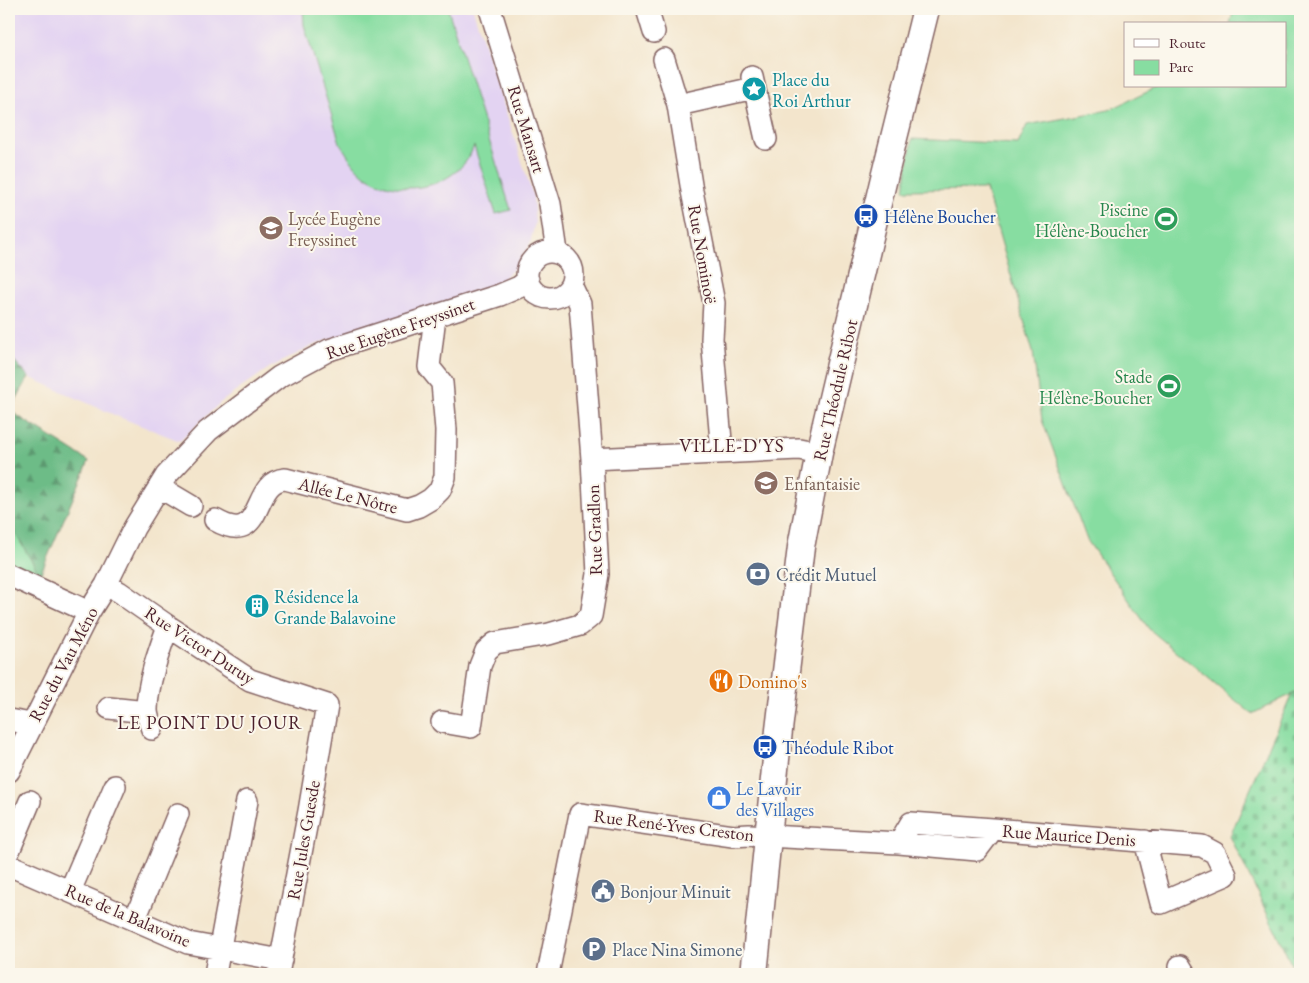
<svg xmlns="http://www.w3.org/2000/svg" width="1309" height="983" font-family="'EB Garamond',serif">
  <defs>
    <pattern id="forest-firs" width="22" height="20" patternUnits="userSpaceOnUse" patternTransform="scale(1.25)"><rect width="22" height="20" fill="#6dbc87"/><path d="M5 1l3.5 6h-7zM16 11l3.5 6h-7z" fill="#5c986f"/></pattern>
    <pattern id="cemetery-stones" width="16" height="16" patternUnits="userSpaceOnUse" patternTransform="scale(1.25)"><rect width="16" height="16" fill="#87dda1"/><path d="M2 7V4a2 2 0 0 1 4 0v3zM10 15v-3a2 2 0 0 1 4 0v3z" fill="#76bd8b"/></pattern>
  </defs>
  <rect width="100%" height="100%" fill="#fbf7ec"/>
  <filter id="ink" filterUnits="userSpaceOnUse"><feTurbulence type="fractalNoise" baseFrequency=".02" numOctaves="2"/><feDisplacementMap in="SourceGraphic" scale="10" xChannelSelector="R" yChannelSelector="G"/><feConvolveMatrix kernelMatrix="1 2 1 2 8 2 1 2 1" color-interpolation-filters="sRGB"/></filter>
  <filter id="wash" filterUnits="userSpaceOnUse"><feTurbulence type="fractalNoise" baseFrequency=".0096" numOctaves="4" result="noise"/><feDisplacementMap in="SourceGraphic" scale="20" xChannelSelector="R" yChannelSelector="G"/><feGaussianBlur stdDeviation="1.12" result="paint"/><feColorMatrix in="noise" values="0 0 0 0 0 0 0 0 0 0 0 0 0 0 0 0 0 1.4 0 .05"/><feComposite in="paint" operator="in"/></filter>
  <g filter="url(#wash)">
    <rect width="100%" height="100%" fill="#f3e5cc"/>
    <!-- built -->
    <path fill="#e3d3f2" d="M9 9H473L533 196 535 222 530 244 516 267 499 282 486 289 314 345 269 368 221 402 180 441 119 417 29 377 9 355Z"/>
    <!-- forest -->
    <path fill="url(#forest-firs)" stroke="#5c6e59" d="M9 355 29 377 10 411 89 461 40 575 9 523Z"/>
    <!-- cemetery -->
    <path fill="url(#cemetery-stones)" stroke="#687e66" d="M1300 690V974H1296L1230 836 1292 694Z"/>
    <!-- green -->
    <path fill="#87dda1" stroke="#687e66" d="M303 9H448L511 210 496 214 474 146C472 150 470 156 467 160 444 191 397 196 366 176 354 168 347 154 340 143L304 25Z
      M1234 9H1300V690L1252 714 1149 629 1087 540 1042 420 1033 352 986 189 904 190 912 139 1018 144 1027 125 1109 110 1160 86H1285V24H1230Z
      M9 523 40 575 37 582 9 570Z"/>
  </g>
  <g filter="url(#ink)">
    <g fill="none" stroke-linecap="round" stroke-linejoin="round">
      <defs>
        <path id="minor" d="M490 9 550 204 557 252
          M647 9 654 32
          M664 59 678 105 692 191 714 303 712 339 722 452
          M752 77 766 139
          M678 105 754 88
          M527 275a23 23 0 1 1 46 0a23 23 0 1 1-46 0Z
          M592 459 799 449 819 453
          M159 487 191 506
          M215 520C266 549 250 481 285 479L407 510 419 506 431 499 440 490 445 477 446 430 442 383 429 367 435 316
          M9 575 89 612
          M106 585 119 592 168 626 250 680 327 705 309 811 278 974
          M109 708 147 712
          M9 720 31 724
          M442 722 471 727 480 666 486 651 495 643 549 634 580 625 591 616 598 574 592 459 580 304 571 285
          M152 729C150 723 147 716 147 710 147 684 159 651 168 626
          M9 771 89 612 106 585 134 528 166 476 208 431 279 377 329 350 500 295 519 287 528 280
          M899 843 911 823 993 829
          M9 851 30 801
          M9 865 188 943 281 960
          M70 891 115 786
          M135 919 178 814
          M1180 966 1185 974
          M215 974 247 801
          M548 974 580 814 733 836 749 835 899 843 977 850 993 829 1202 846 1215 853 1226 875 1161 903 1145 841"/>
        <path id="major" d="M754 974 779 730 801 547 819 453 883 182 926 9"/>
      </defs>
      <!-- minor casing -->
      <use href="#minor" stroke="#856463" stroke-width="24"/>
      <!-- major casing -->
      <use href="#major" stroke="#856463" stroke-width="29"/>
      <!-- minor -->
      <use href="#minor" stroke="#fff" stroke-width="21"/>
      <!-- major -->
      <use href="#major" stroke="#fff" stroke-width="26"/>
    </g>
  </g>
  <!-- icons -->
  <defs>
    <symbol id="sight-disc" viewBox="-11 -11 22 22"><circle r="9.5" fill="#0f9aa8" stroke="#fbf7ec"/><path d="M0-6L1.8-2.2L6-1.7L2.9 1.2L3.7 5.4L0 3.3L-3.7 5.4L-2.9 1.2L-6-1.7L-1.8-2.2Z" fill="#fff"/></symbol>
    <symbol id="bus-disc" viewBox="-11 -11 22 22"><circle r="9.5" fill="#1a4fb4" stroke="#fbf7ec"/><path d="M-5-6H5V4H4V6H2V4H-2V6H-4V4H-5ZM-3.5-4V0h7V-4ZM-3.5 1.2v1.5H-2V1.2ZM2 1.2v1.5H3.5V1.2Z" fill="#fff"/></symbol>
    <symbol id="stadium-disc" viewBox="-11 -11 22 22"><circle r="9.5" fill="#2e9e5b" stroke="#fbf7ec"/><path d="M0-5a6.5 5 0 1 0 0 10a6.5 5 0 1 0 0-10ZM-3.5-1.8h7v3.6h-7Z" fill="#fff"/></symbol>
    <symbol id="school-disc" viewBox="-11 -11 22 22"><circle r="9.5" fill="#8d6e63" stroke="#fbf7ec"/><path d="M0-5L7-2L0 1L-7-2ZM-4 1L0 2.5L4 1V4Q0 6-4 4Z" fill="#fff"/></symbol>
    <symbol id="bank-disc" viewBox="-11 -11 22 22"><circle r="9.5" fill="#5c6f8a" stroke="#fbf7ec"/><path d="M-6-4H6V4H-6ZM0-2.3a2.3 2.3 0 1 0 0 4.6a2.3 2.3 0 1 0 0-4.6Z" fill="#fff"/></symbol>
    <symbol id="building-disc" viewBox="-11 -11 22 22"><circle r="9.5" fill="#0f9aa8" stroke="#fbf7ec"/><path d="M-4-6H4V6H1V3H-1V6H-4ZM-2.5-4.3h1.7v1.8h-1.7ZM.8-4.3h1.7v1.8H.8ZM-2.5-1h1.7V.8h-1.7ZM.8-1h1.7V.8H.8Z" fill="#fff"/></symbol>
    <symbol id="restaurant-disc" viewBox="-11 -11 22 22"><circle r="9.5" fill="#e8710a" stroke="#fbf7ec"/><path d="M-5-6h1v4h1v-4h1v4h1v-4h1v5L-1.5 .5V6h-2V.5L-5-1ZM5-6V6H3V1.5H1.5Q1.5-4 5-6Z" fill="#fff"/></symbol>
    <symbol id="shop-disc" viewBox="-11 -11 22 22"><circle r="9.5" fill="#3f7fe0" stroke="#fbf7ec"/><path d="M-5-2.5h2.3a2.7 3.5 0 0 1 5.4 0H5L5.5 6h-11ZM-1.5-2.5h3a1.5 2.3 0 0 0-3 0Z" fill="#fff"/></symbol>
    <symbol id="civic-disc" viewBox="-11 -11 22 22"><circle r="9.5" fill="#5c6f8a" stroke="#fbf7ec"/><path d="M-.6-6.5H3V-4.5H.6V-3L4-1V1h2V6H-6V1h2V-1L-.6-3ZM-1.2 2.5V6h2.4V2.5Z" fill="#fff"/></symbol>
    <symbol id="parking-disc" viewBox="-11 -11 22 22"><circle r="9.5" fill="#5c6f8a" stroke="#fbf7ec"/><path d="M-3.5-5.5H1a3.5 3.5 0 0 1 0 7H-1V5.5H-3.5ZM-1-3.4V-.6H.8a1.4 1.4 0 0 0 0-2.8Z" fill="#fff"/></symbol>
  </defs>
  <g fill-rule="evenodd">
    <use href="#sight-disc" x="740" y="75" width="28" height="28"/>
    <use href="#bus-disc" x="852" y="202" width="28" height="28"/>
    <use href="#stadium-disc" x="1152" y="205" width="28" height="28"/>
    <use href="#school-disc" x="257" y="214" width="28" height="28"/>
    <use href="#stadium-disc" x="1155" y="372" width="28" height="28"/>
    <use href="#school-disc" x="752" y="469" width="28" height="28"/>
    <use href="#bank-disc" x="744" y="560" width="28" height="28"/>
    <use href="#building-disc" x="243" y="592" width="28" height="28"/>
    <use href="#restaurant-disc" x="707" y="667" width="28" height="28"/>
    <use href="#bus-disc" x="751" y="733" width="28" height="28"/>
    <use href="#shop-disc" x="705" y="784" width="28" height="28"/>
    <use href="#civic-disc" x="589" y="877" width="28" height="28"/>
    <use href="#parking-disc" x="580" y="935" width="28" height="28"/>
  </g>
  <g text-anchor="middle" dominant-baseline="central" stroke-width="4" stroke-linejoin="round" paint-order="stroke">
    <!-- culture labels -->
    <g font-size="18" fill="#0d838f" stroke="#fbf7ec" text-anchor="start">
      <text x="772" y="79">Place du<tspan x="772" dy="21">Roi Arthur</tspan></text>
      <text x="274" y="596">Résidence la<tspan x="274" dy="21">Grande Balavoine</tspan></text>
    </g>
    <!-- street labels -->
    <g font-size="18" fill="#4a1f2b" stroke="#fbf7ec">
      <text transform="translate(527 129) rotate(73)">Rue Mansart</text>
      <text transform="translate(703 254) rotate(80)">Rue Nominoë</text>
      <text transform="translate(400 328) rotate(-19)">Rue Eugène Freyssinet</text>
      <text transform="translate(835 390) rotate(-77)">Rue Théodule Ribot</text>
      <text transform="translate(348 495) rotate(14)">Allée Le Nôtre</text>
      <text transform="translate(594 530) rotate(-92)">Rue Gradlon</text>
      <text transform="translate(200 645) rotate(33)">Rue Victor Duruy</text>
      <text transform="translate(63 664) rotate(-62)">Rue du Vau Méno</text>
      <text transform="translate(674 825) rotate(7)">Rue René-Yves Creston</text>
      <text transform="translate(1069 835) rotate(4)">Rue Maurice Denis</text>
      <text transform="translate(303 840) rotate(-80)">Rue Jules Guesde</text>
      <text transform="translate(128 915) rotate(23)">Rue de la Balavoine</text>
    </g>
    <!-- leisure labels -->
    <g font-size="18" fill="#27864d" stroke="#fbf7ec" text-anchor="end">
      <text x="1148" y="209">Piscine<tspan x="1148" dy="21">Hélène-Boucher</tspan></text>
      <text x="1152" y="376">Stade<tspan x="1152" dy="21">Hélène-Boucher</tspan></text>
    </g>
    <!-- transit labels -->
    <g font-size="18" fill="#164399" stroke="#fbf7ec" text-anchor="start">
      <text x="884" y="216">Hélène Boucher</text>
      <text x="782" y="747">Théodule Ribot</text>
    </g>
    <!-- education labels -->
    <g font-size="18" fill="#785e54" stroke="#fbf7ec" text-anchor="start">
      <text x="288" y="218">Lycée Eugène<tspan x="288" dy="21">Freyssinet</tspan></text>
      <text x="784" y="483">Enfantaisie</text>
    </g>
    <!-- service labels -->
    <g font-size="18" fill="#4e5e75" stroke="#fbf7ec" text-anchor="start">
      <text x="776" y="574">Crédit Mutuel</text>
      <text x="620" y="891">Bonjour Minuit</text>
      <text x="612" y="949">Place Nina Simone</text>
    </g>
    <!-- food labels -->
    <g font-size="18" fill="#c56008" stroke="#fbf7ec" text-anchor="start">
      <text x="738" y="681">Domino's</text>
    </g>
    <!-- shop labels -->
    <g font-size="18" fill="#366cbe" stroke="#fbf7ec" text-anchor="start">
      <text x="736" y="788">Le Lavoir<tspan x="736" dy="21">des Villages</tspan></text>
    </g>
    <!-- neighbourhood labels -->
    <g font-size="19" letter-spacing="1" fill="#4a1f2b" stroke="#fbf7ec">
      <text x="732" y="445">VILLE-D'YS</text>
      <text x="210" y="722">LE POINT DU JOUR</text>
    </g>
  </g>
  <!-- margin -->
  <rect width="1309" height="983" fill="none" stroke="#fbf7ec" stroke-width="30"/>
  <!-- legend -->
  <rect x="1124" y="22" width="162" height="65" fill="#fbf7ec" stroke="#b4a19f"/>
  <rect x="1134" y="39" width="25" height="8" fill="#ffffff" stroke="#b4a19f"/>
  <text x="1169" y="48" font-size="15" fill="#4a1f2b">Route</text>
  <rect x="1134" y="60" width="25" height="15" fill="#87dda1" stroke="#b4a19f"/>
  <text x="1169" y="72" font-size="15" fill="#4a1f2b">Parc</text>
</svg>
